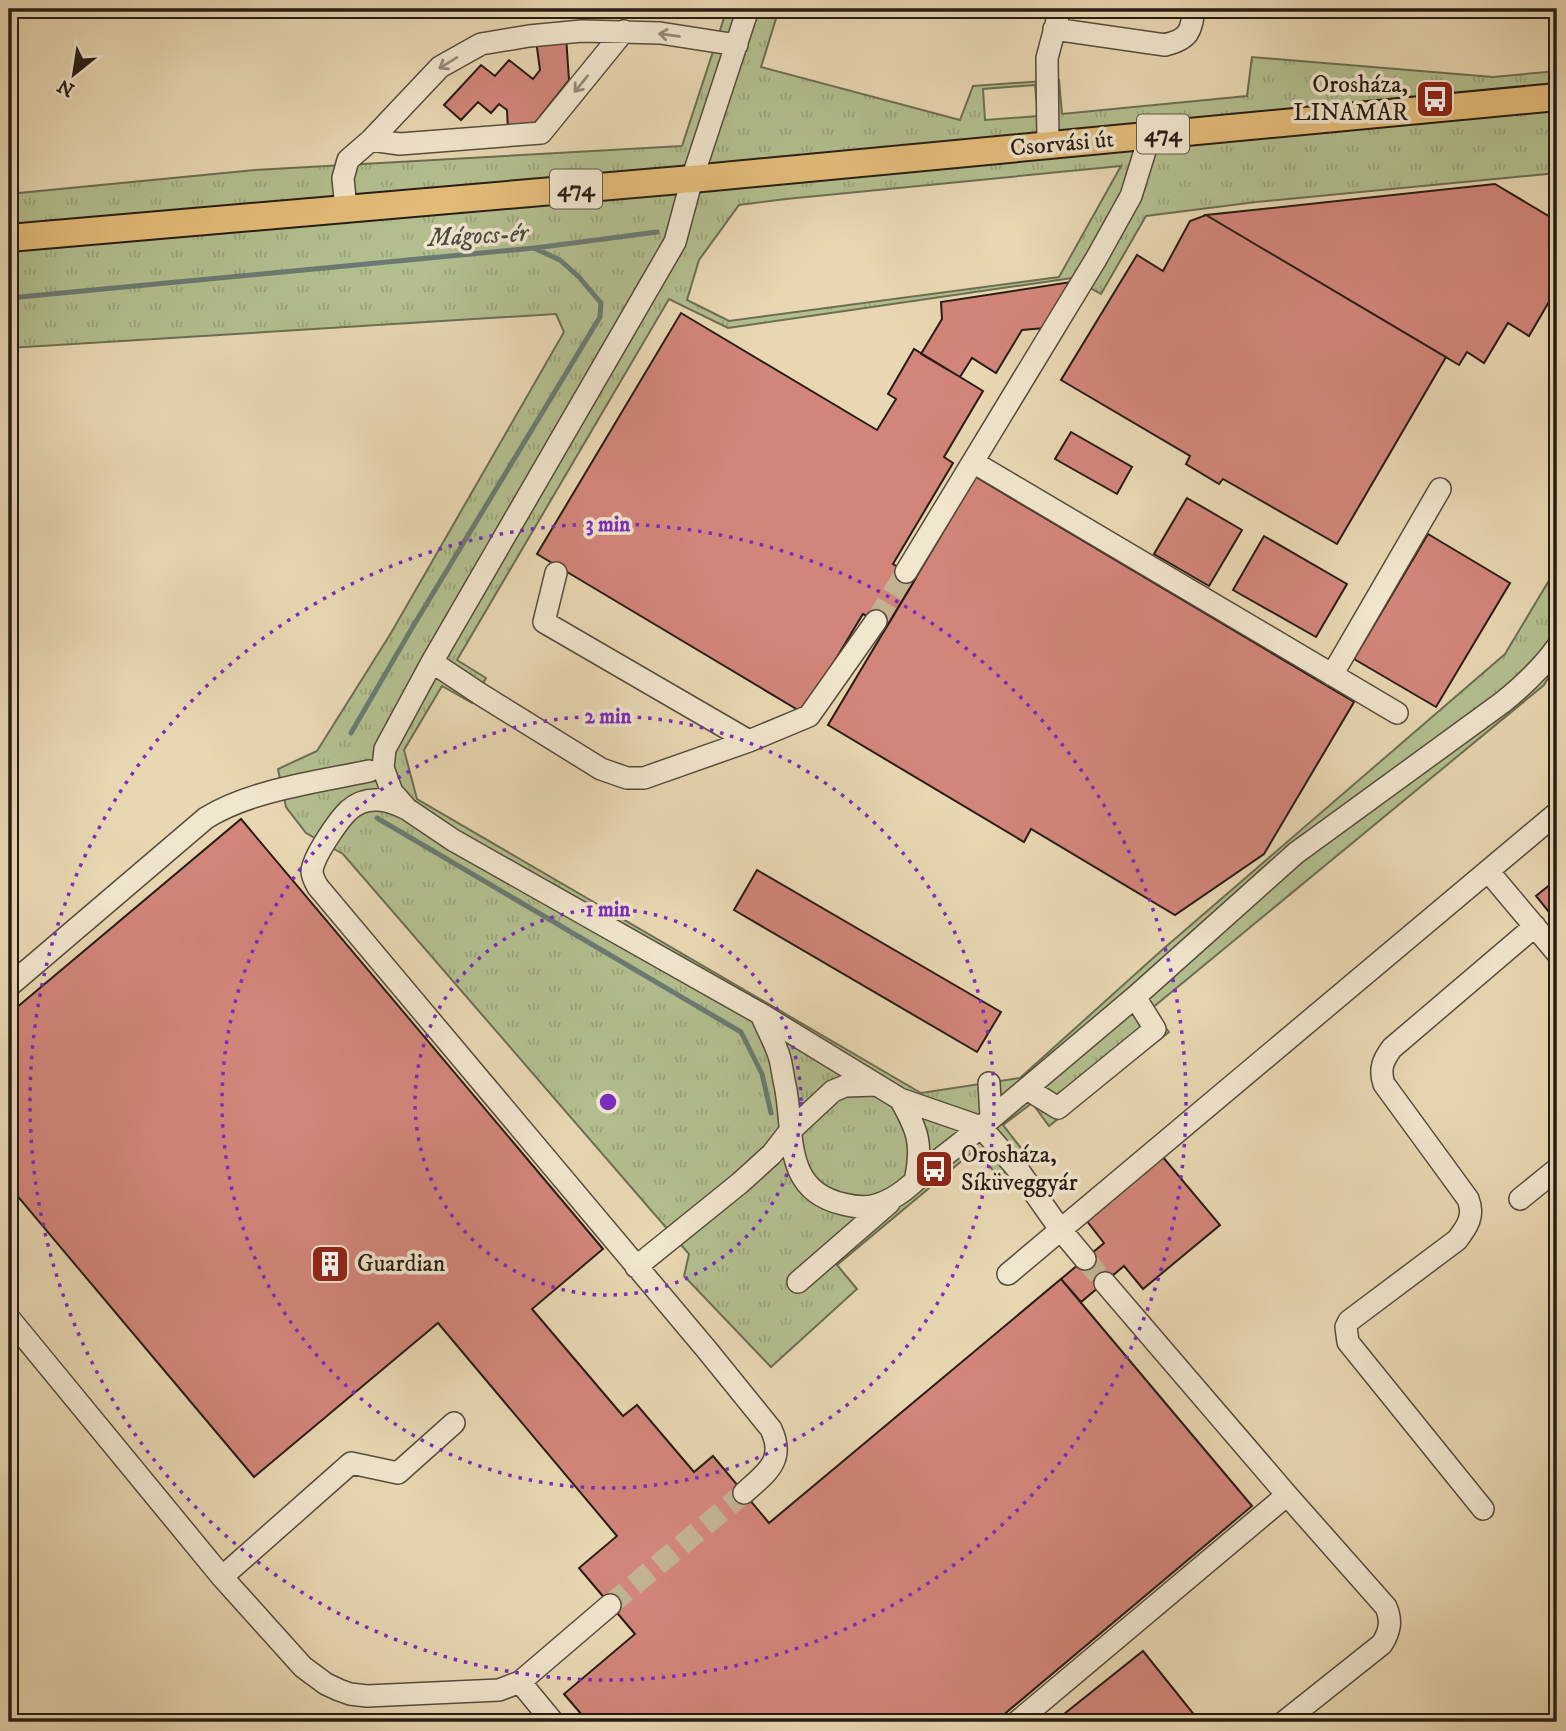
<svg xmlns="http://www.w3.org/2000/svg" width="1566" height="1731" font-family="'IM FELL DW Pica',serif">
  <defs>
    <pattern id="grass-tufts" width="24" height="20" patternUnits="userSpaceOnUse" patternTransform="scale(1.75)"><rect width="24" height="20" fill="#b3bf8f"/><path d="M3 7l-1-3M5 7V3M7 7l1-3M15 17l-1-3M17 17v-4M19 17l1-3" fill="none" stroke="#9aa47a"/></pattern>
  </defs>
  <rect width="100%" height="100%" fill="#e8d7b2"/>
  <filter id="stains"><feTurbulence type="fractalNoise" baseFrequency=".00286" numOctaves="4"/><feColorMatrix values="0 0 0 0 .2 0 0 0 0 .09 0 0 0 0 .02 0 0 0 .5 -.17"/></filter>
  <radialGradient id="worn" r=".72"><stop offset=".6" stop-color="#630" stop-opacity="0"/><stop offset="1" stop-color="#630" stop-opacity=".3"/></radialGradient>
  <!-- grass -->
  <path fill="url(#grass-tufts)" stroke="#6d6e52" stroke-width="2" fill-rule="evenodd" d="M727 9H779L761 67 960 120 973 86 1059 80 1062 114 1247 96 1252 57 1493 77 1557 71V173L1256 202 1146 216 1101 294 1072 278 728 328 669 299 457 660 486 678 472 703 442 686 404 750 417 799 921 1093 1020 1078 1162 950 1505 654 1557 567V663L1544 685 1151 1009 1169 1032 1049 1126 1032 1103 1003 1125 1024 1152 999 1178 976 1149 837 1265 857 1289 771 1367 684 1276 689 1254 343 854 306 833 286 807 278 769 317 751 391 633 564 332 556 314 9 348V194L255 170 682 146ZM1035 85 1038 116 985 120 983 89ZM1121 166 1059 277 729 321 687 300 699 260 739 205 786 199Z"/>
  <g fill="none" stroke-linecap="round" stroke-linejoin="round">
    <!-- stream -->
    <path stroke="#6b7a73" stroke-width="5" d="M535 248 657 232
      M9 298 534 248 560 260 579 277 601 303 600 317 412 628 351 733
      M377 818 741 1032 762 1074 771 1113"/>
  </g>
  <!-- building -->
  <path fill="#d2857a" stroke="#271d14" stroke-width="2" d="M566 36 569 80 530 129 508 131 507 110 499 104 491 113 478 102 461 120 444 105 481 65 495 76 509 60 533 79 540 70 536 40Z
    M1495 184 1557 221V288L1529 336 1508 323 1484 363 1467 352 1459 365 1206 215Z
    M1206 215 1446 357 1337 544 1223 479 1219 484 1186 464 1190 456 1061 380 1137 255 1163 271 1190 221Z
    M1071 282 1045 328 1022 330 996 373 972 358 960 377 921 354 942 319 941 302Z
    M681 313 877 430 896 399 888 394 914 349 983 391 944 457 953 463 893 564 916 578 886 628 863 614 803 713 537 554Z
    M1071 432 1132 467 1117 494 1055 459Z
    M976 477 1354 702 1264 854 1175 915 1031 829 1024 842 828 725Z
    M1187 498 1242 530 1209 586 1154 554Z
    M1428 534 1510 583 1436 707 1354 659Z
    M1264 536 1347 584 1316 637 1233 590Z
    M241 819 603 1249 532 1309 623 1416 637 1405 694 1472 713 1456 769 1523 1061 1279 1252 1506 995 1722H588L564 1694 635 1634 579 1568 617 1536 438 1323 254 1477 9 1186V1014Z
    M757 870 1001 1012 977 1052 734 910Z
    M1557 879V922L1536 896Z
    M1162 1156 1220 1225 1143 1289 1124 1266 1081 1302 1061 1279 1104 1243 1086 1220Z
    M1143 1651 1200 1722H1054Z"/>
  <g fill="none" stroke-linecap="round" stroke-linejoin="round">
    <!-- minor-tunnel -->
    <path stroke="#c1b292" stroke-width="21" stroke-dasharray="21 10" stroke-linecap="butt" d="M876 621 906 572
      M1085 1259 1105 1283
      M610 1605 744 1493"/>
    <defs>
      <path id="minor" d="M748 9 692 179 675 242 432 662 385 749 383 768 392 792 407 809 453 840 761 1014 900 1099 981 1127 1135 997 1296 853 1503 702C1524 685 1542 668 1557 647
        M1054 29 1165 45C1189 39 1191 32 1194 9
        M371 140 400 144 541 133 624 31
        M1048 145 1047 58 1060 9
        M346 209 343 178 348 160 371 140 440 67 481 44 529 36 582 31 660 33 737 45
        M973 462 1397 713
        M906 572 1096 259 1131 196 1150 135
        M556 573 544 622 749 741
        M432 662 480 694 601 769 627 778H644L749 741 809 716 876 621
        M1332 675 1440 489
        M407 809C397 804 386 799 375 800 366 800 356 804 349 810 339 819 313 857 312 871 312 877 315 882 318 887L707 1350 771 1429C786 1461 766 1473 744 1493
        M1488 871 1557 953
        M9 986 206 818C251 790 317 782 369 771
        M761 1014C767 1029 776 1044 780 1059 782 1067 783 1076 785 1085 795 1131 781 1190 843 1204 855 1207 867 1209 879 1204 901 1197 918 1178 935 1163 950 1151 966 1139 981 1127L1019 1171 1060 1229 1085 1259
        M989 1083 991 1117
        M1027 1089 1058 1108 1155 1029 1135 997
        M900 1099C918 1130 923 1145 915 1181
        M1520 1199 1557 1169
        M636 1267 740 1183 772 1154 789 1132 833 1091 845 1086 876 1085
        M1008 1274 1557 813
        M798 1282 889 1203
        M1105 1283 1287 1495 1386 1607C1392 1621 1390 1631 1382 1644L1284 1722
        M9 1318 222 1577 303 1667 326 1684 339 1690 350 1694 367 1696 499 1690 520 1682 610 1605
        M1483 1509 1348 1342 1346 1327 1349 1321 1457 1240C1467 1227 1475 1216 1468 1199L1384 1084C1379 1069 1383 1060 1392 1048L1535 926
        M222 1577 351 1463 398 1473 454 1423
        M520 1682 553 1722
        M1017 1722 1287 1495"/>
      <path id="major" d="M9 238 692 179 1557 97"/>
    </defs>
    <!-- minor casing -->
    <use href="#minor" stroke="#574c3c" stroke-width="24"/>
    <!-- major casing -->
    <use href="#major" stroke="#271d14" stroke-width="30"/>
    <!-- minor -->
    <use href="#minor" stroke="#f0e5cd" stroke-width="21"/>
    <!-- major -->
    <use href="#major" stroke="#e4bc79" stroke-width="26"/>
  </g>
  <!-- one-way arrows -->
  <defs><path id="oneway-shaft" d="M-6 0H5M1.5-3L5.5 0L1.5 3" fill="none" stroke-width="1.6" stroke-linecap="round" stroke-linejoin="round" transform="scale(1.75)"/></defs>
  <g stroke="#968b7a">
    <use href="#oneway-shaft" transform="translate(669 35) rotate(-172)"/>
    <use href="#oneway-shaft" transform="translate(448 63) rotate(148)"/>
    <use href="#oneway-shaft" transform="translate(581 84) rotate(129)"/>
  </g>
  <!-- distance rings -->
  <g fill="none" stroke="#7b2cbf" stroke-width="3.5" stroke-dasharray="3.5 7">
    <circle cx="608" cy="1102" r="193"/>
    <circle cx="608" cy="1102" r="386"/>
    <circle cx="608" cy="1102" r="578"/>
  </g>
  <!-- icons -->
  <defs>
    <symbol id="bus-square" viewBox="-11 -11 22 22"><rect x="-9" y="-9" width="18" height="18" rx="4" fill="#8f2418" stroke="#f0e5cd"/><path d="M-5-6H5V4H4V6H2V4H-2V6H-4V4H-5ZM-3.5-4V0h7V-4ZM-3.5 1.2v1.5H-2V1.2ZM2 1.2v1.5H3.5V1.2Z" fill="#fff"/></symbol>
    <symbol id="building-square" viewBox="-11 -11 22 22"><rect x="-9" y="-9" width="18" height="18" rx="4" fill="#8f2418" stroke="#f0e5cd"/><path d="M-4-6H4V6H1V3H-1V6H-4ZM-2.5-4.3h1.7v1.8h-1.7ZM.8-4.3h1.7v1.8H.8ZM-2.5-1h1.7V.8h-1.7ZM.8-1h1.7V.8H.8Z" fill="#fff"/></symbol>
  </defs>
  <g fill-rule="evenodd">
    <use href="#bus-square" x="1413" y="77" width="44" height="44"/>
    <use href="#bus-square" x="912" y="1147" width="44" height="44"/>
    <use href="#building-square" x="308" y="1242" width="44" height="44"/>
  </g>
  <g text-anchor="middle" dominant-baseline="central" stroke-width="7" stroke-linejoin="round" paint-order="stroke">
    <!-- shield labels -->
    <g fill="#f0e5cd" stroke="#63594c" stroke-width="2">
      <rect x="1137" y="114.5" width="52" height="39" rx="5"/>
      <rect x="550" y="169.5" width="52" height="39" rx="5"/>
    </g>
    <g font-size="23" font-weight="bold" fill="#271d14">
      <text x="1163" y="134">474</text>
      <text x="576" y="189">474</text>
    </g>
    <!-- poi labels -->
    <g font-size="24" fill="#271d14" stroke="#f0e5cd" text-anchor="start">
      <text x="1408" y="85" text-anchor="end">Orosháza,<tspan x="1408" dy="28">LINAMAR</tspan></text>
      <text x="961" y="1155">Orosháza,<tspan x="961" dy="28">Síküveggyár</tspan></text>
      <text x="357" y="1264">Guardian</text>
    </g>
    <!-- street labels -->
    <g font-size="24" fill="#271d14" stroke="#f0e5cd">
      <text transform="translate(1062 144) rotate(-5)">Csorvási út</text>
    </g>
    <!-- water labels -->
    <g font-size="26" font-style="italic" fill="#494c44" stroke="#f0e5cd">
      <text transform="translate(478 236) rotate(-3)">Mágocs-ér</text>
    </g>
  </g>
  <circle cx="608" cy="1102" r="10" fill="#7b2cbf" stroke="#f0e5cd" stroke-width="3.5"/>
  <g font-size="21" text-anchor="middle" font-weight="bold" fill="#7b2cbf" stroke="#f0e5cd" stroke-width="7" stroke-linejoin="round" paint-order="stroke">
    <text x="608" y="531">3 min</text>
    <text x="608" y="723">2 min</text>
    <text x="608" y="916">1 min</text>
  </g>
  <!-- margin -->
  <rect width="1566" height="1731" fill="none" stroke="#e8d7b2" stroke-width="35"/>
  <rect x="10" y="10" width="1545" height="1710" fill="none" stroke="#271d14" stroke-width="3.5"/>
  <rect x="18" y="18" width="1531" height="1696" fill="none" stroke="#271d14" stroke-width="2"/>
  <!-- north arrow -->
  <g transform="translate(74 74) rotate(210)" stroke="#f0e5cd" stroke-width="5" paint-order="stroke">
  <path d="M0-5L12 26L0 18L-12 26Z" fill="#271d14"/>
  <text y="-10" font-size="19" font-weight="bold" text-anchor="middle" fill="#271d14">N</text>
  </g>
  <rect width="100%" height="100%" filter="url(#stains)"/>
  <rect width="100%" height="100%" fill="url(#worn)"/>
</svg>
